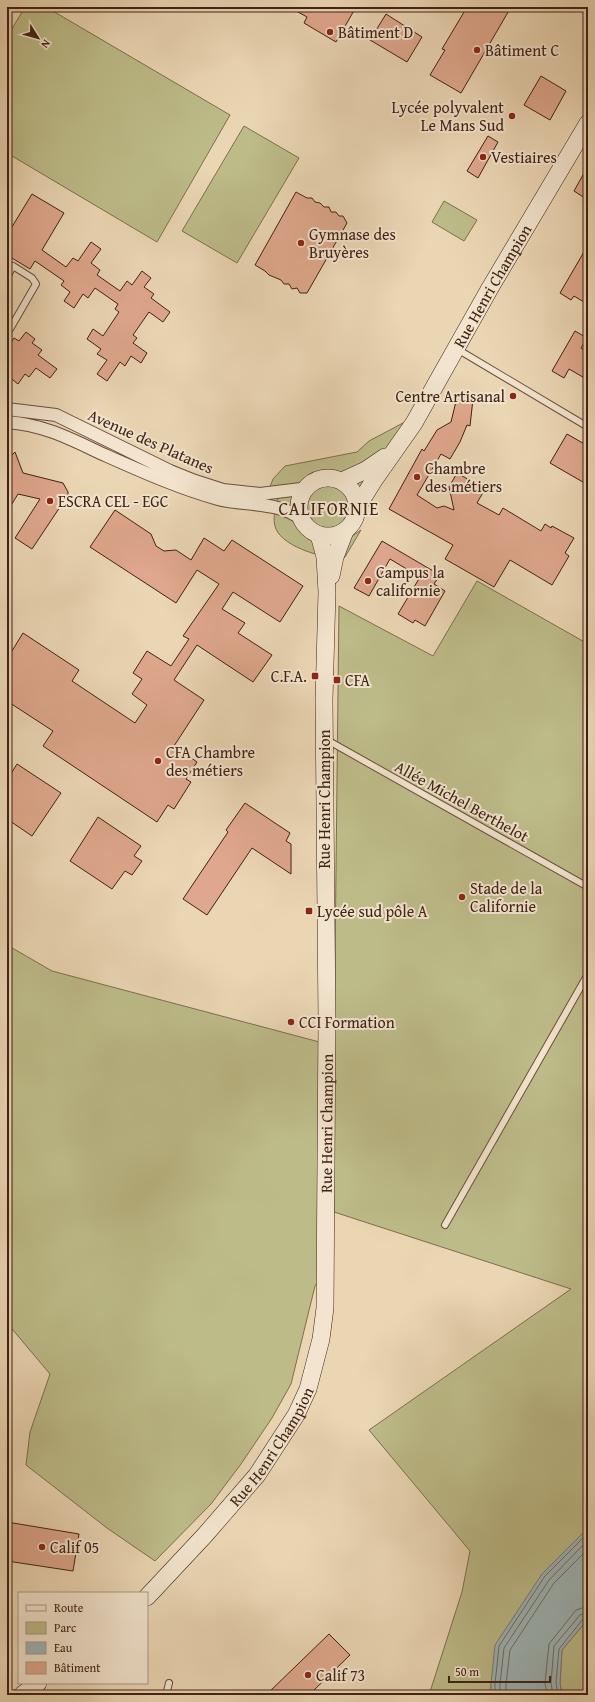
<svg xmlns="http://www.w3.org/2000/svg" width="595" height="1702" font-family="'Gentium Book Plus',serif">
  <rect width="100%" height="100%" fill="#ebd6b4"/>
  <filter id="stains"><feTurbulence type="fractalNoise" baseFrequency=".005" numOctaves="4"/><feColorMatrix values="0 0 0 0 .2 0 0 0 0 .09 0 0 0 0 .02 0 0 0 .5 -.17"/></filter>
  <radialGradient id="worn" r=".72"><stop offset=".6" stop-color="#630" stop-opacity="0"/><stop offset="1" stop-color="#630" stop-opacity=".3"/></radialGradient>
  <!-- green -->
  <path fill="#bdbc89" stroke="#7e6e4e" d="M25 7H46L230 115 157 242 7 153V37Z
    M244 126 299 158 237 263 182 231Z
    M444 201 477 220 464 241 432 222Z
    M403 423 397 449 355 496C337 463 289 482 301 517 303 523 307 529 312 532 324 538 338 536 351 537L361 530 345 557C328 561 283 547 276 529 271 519 277 503 279 492L270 487 273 479 285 466 357 452 369 441Z
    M307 507a21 21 0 1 1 42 0a21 21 0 1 1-42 0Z
    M477 581 588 644V1528L542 1574 491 1684V1695H429L462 1592 470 1551 369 1430 571 1289 334 1212V1048L339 606 433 656Z
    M7 945 52 971 327 1044 325 1269 315 1286 291 1384 272 1418 241 1464 211 1504 155 1561 107 1528 26 1465 30 1432 50 1374 7 1323Z
    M588 1619V1695H562L560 1683 562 1650Z"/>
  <!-- water -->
  <path fill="#9eb6b9" stroke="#787a77" d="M588 1528V1619L562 1650 560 1683 562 1695H491V1684L495 1645 542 1574Z"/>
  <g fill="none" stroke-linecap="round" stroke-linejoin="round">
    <!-- shore -->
    <path stroke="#6f6c66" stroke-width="1" d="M495 1695V1684L499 1646 545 1576 588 1533
      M500 1695V1684L504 1648 549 1580 588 1540
      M506 1695V1684L510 1650 554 1583 588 1549
      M547 1695 545 1683 549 1644 576 1610 588 1606
      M553 1695 551 1683 554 1646 580 1615 588 1612
      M558 1695 556 1683 559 1649 583 1619 588 1617"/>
  </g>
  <!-- building -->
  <path fill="#dfa78d" stroke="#402114" d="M289 7H356L336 42 304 23 307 17Z
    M467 7H511L461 93 430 75 445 50 442 49Z
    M386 14 422 37 407 62 370 40Z
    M541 76 566 91 550 120 524 105Z
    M488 136 498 142 478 178 467 171Z
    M588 166V200L574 191Z
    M296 192 307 198H312L315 202 320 203 324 207H329L331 212H336L339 216H343L347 223 307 293H300L297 288 292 289 289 284H284L281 280 269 275 265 271 255 265Z
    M32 194 64 213 42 250 66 267 73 258 78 261 91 242 101 249 91 263 100 270 97 275 120 291 127 281 132 285 142 271 151 278 144 287 154 294 151 298 170 312 163 322 149 312 133 335 137 338 133 343 147 353 141 363 131 356 125 366 120 362 107 381 97 374 107 360 97 354 101 349 87 339 93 329 103 336 119 312 115 309 118 304 95 288 88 298 83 294 74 308 64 301 70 292 61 285 64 281 35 261 30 269 7 255V235Z
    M588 245V294L584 302 574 296 571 300 560 293Z
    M575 331 587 338 581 348 588 352V380L569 369 564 378 552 371Z
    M26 332 35 339 32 343 42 350 38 355 57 369 50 378 36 368 29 377 25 374 18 384 8 376 11 372 7 368V348L14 338 19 341Z
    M457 397 473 399 470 426 467 425 460 442 450 459 441 454 417 495 437 508 444 506 454 510 449 487 457 473 485 489 477 503 499 515 503 508 541 531 545 524 551 528 552 526 574 538 565 553 569 556 552 585 510 560 494 587 445 559 453 545 389 509 422 449 424 451 437 430 451 422Z
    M567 434 588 446V485L550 463Z
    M15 452 23 473 63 483 68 492V495L32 549 15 538 40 499 18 494 7 512V460Z
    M115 510 151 534 156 546 164 551 176 550 191 560 204 538 224 551 232 540 303 586 280 622 233 592 222 609 245 623 238 633 272 655 253 682 197 645 174 680 204 700 174 746 197 762 186 779 191 782 174 809 168 805 157 822 43 746 53 731 7 701V659L23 633 79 670 72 681 135 723 147 705 132 694 142 679 133 673 147 651 171 666 189 639 183 636 219 584 197 570 176 603 90 547Z
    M382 541 440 575 434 584 445 591 425 626 415 620 413 623 398 614 420 577 390 559 369 596 354 588Z
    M17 764 61 793 32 836 7 819V780Z
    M245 803 290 833 286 841 291 844V874L252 848 207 915 183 899 228 832 226 830Z
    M98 817 141 846 134 856 142 861 132 875 125 871 112 889 70 861Z
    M7 1522 79 1534 73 1571 7 1561Z
    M329 1634 350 1655 309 1695H266Z"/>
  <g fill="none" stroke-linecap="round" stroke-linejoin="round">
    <defs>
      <path id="lane" d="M7 277 13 266 32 278 36 284 10 329 7 330
        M457 349 588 427
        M327 740 588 887
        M445 1225 588 974
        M166 1695 169 1683"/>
      <path id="street" d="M7 409 56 415 170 471 195 481 223 490 260 494 301 489 308 487
        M7 422C46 425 72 440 107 456 143 472 179 488 218 499 244 506 281 501 302 520"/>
      <g id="secondary">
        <circle cx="328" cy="507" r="29"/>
        <path d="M342 481 366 470 385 457"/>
        <path id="s1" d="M358 506 374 480 414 423 490 288 588 123"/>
        <path d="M331 576 335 557 345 531"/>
        <path id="s2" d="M147 1597 205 1535 257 1475 296 1415 308 1389 321 1339 325 1308 327 1020 324 700 327 592 325 557 319 535"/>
        <path d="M22 1695 38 1683"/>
      </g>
    </defs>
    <!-- lane casing -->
    <use href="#lane" stroke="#6b4e3c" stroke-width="8"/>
    <!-- street casing -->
    <use href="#street" stroke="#6b4e3c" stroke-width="14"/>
    <!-- secondary casing -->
    <use href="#secondary" stroke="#402114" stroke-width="18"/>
    <!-- lane -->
    <use href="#lane" stroke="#f2e4ce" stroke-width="6"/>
    <!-- street -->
    <use href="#street" stroke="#f2e4ce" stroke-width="12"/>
    <!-- secondary -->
    <use href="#secondary" stroke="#f2e4ce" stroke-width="17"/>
  </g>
  <!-- markers -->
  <g fill="#8f2418" stroke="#f2e4ce" stroke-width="1.5">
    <circle cx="330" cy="32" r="4"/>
    <circle cx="477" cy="50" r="4"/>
    <circle cx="512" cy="116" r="4"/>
    <circle cx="483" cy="157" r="4"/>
    <circle cx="301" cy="243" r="4"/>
    <circle cx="513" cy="396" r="4"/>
    <circle cx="417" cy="477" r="4"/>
    <circle cx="50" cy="501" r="4"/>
    <circle cx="368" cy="581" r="4"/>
    <rect x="311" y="672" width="8" height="8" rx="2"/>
    <rect x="333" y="676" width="8" height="8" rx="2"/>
    <circle cx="158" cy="761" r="4"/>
    <circle cx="462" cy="897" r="4"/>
    <rect x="305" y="907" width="8" height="8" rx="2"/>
    <circle cx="291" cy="1022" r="4"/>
    <circle cx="42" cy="1547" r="4"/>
    <circle cx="308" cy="1675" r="4"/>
  </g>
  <g text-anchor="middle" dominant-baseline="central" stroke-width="4" stroke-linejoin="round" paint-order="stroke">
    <!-- poi labels -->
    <g font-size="16" fill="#402114" stroke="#f2e4ce" text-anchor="start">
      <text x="338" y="32">Bâtiment D</text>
      <text x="485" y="50">Bâtiment C</text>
      <text x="504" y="107" text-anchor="end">Lycée polyvalent<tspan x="504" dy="18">Le Mans Sud</tspan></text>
      <text x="491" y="157">Vestiaires</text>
      <text x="309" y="234">Gymnase des<tspan x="309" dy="18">Bruyères</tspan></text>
      <text x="505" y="396" text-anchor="end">Centre Artisanal</text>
      <text x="425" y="468">Chambre<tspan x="425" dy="18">des métiers</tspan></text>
      <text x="58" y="501">ESCRA CEL - EGC</text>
      <text x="376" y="572">Campus la<tspan x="376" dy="18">californie</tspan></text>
      <text x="307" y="676" text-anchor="end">C.F.A.</text>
      <text x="345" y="680">CFA</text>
      <text x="166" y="752">CFA Chambre<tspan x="166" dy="18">des métiers</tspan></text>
      <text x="470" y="888">Stade de la<tspan x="470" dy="18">Californie</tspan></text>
      <text x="317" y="911">Lycée sud pôle A</text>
      <text x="299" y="1022">CCI Formation</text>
      <text x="50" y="1547">Calif 05</text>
      <text x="316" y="1675">Calif 73</text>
    </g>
    <!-- street labels -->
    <g font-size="16" fill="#402114" stroke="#f2e4ce">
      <text stroke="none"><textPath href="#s1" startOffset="258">Rue Henri Champion</textPath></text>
      <text transform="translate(151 441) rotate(24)">Avenue des Platanes</text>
      <text transform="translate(324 799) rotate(-90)">Rue Henri Champion</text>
      <text transform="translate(462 801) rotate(29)">Allée Michel Berthelot</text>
      <text stroke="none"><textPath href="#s2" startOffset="532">Rue Henri Champion</textPath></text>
      <text stroke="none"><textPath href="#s2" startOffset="196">Rue Henri Champion</textPath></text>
    </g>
    <!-- quarter labels -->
    <g font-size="18" letter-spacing="1" fill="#402114" stroke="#f2e4ce">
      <text x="329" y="508">CALIFORNIE</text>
    </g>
  </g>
  <!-- margin -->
  <rect width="595" height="1702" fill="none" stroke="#ebd6b4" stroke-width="24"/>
  <rect x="8" y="8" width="579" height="1686" fill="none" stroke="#402114" stroke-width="2"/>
  <rect x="12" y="12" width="571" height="1678" fill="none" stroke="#402114"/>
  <!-- legend -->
  <rect x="18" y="1592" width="130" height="92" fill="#f2e4ce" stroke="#ab9684"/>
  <rect x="26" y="1605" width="20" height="6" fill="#f2e4ce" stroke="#ab9684"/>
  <text x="54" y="1612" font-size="12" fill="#402114">Route</text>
  <rect x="26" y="1622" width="20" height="12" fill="#bdbc89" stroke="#ab9684"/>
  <text x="54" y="1632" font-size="12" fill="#402114">Parc</text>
  <rect x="26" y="1642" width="20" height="12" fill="#9eb6b9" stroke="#ab9684"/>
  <text x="54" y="1652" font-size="12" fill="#402114">Eau</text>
  <rect x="26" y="1662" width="20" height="12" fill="#dfa78d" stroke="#ab9684"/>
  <text x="54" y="1672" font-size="12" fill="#402114">Bâtiment</text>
  <!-- north arrow -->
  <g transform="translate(38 38) rotate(127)" stroke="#f2e4ce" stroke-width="3" paint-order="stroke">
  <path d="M0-3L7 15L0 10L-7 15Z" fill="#402114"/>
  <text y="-6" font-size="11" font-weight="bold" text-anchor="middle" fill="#402114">N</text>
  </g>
  <!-- scale -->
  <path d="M449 1676v6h101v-6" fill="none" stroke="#402114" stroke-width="2"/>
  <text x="455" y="1676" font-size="12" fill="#402114" stroke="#f2e4ce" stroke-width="3" paint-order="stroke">50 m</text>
  <rect width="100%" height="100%" filter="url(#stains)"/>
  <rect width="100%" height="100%" fill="url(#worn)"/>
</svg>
